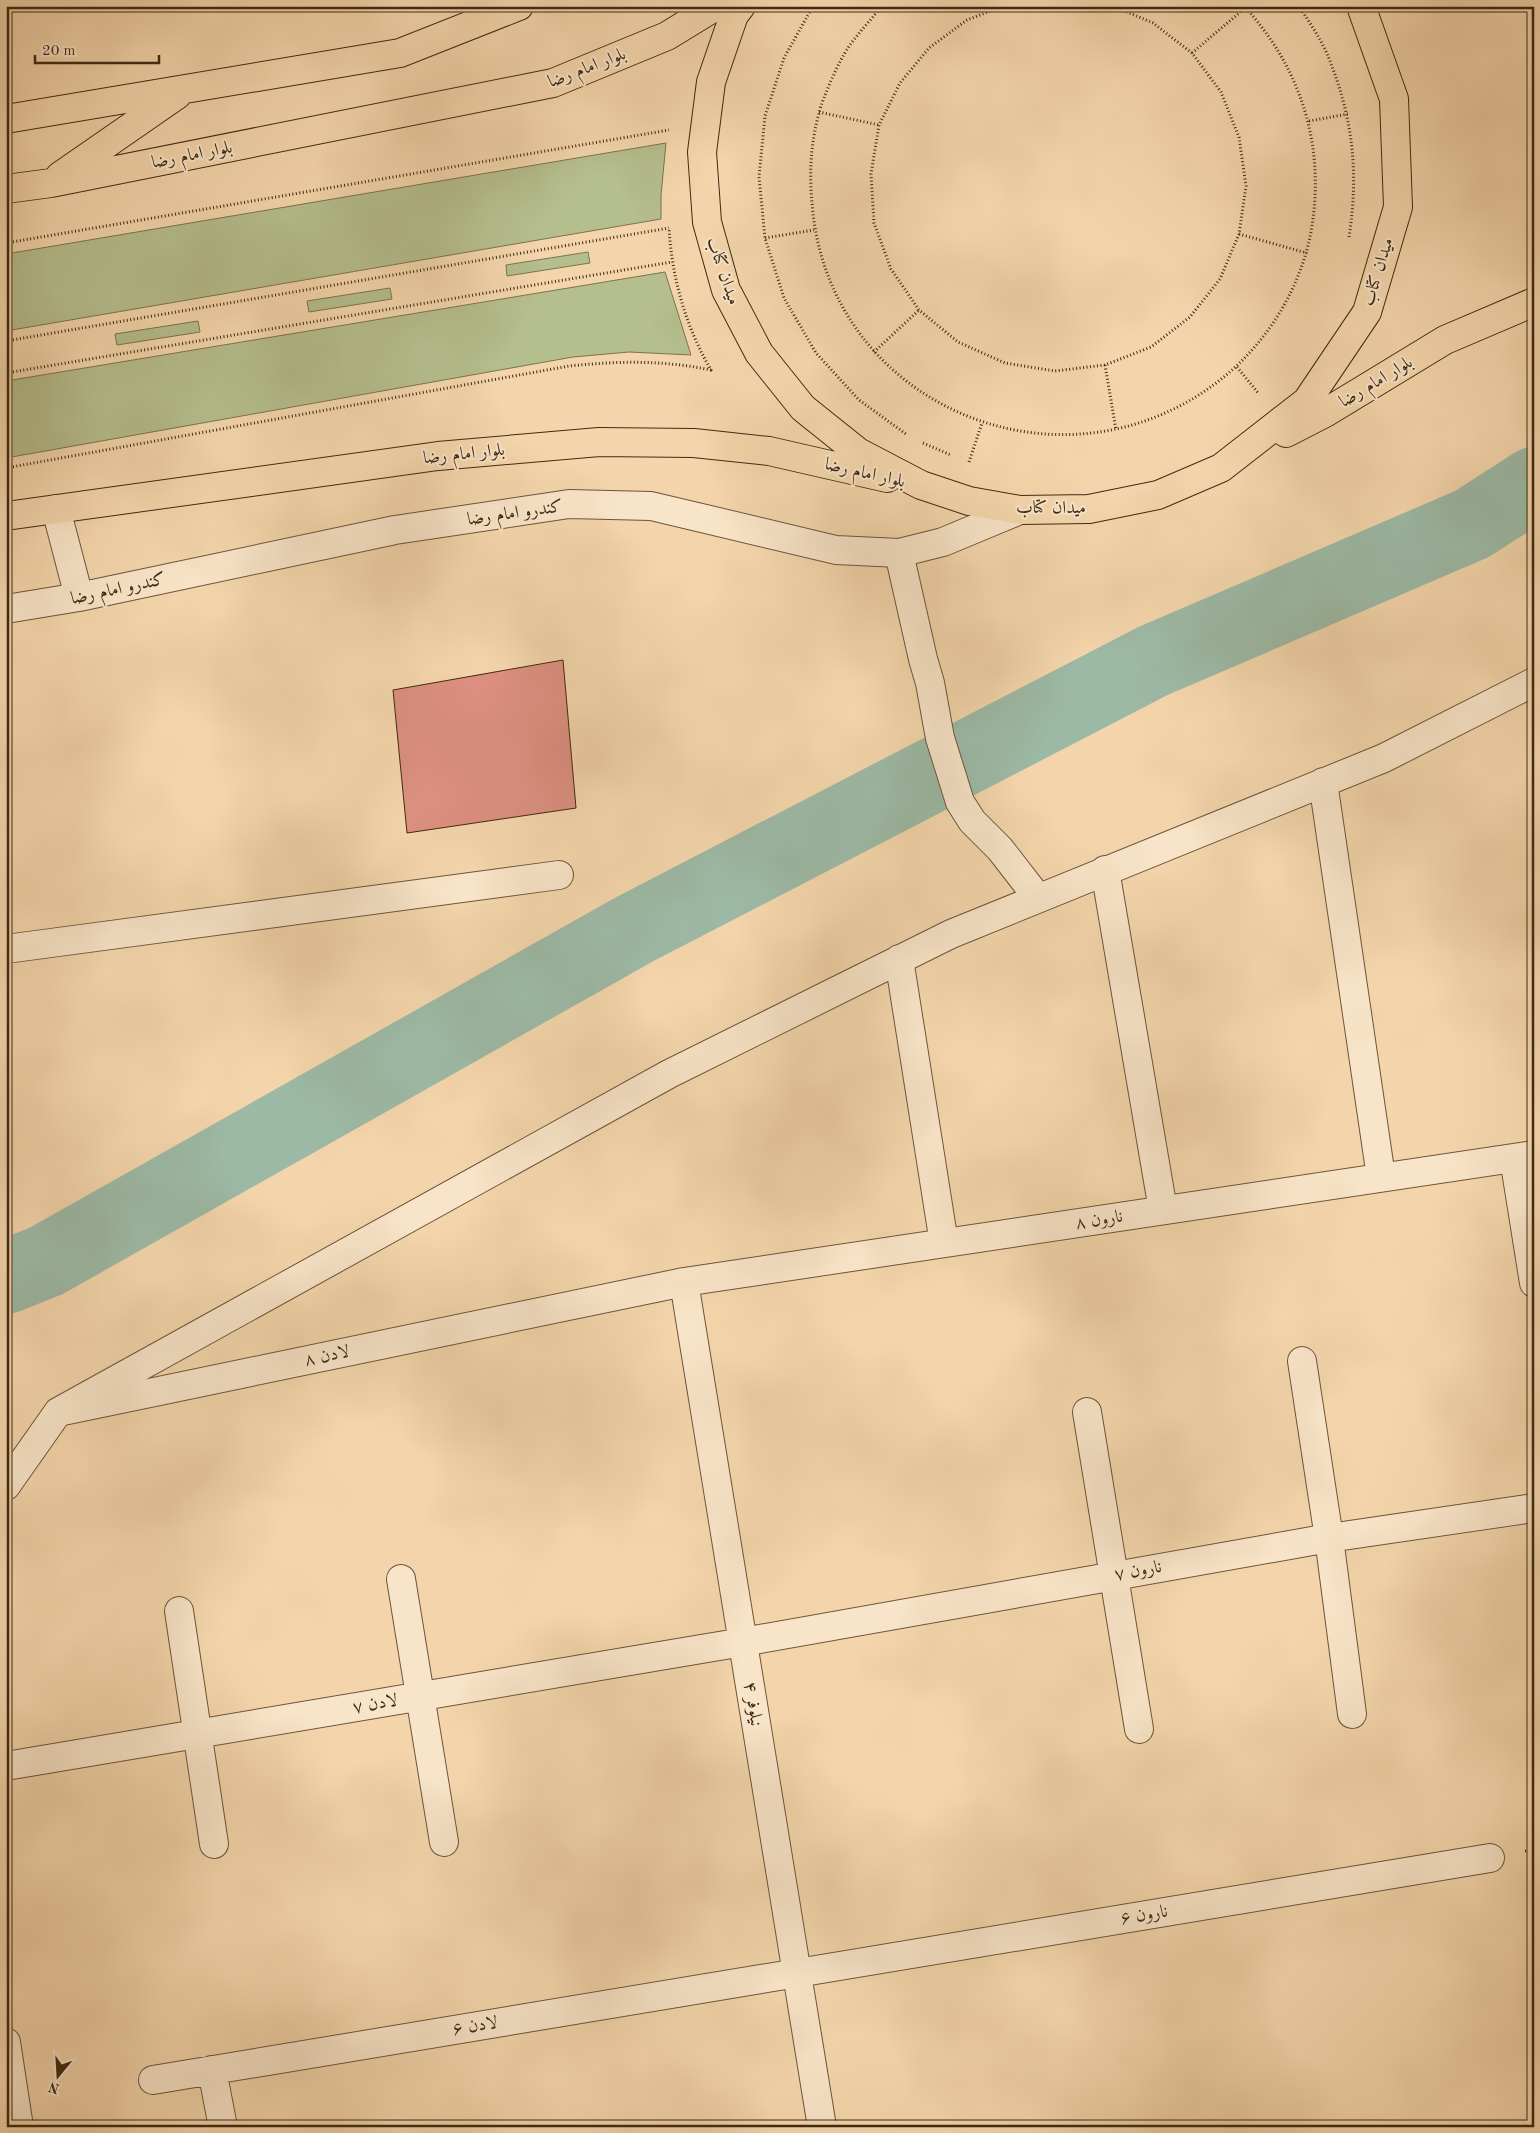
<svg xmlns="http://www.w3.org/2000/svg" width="1540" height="2133" font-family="'Old Standard TT',Amiri,serif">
  <rect width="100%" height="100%" fill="#f4d5ab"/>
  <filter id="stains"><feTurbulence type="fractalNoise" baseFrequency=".004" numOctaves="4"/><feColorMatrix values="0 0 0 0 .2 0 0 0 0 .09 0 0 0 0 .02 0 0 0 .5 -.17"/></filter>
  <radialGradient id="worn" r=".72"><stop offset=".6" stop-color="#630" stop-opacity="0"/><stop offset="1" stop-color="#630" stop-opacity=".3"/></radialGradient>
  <!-- green -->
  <path fill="#b5be8d" stroke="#7a7450" d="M666 143 661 195V219L6 331V254Z
    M588 252 590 263 507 276 506 265Z
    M665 272 691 355 629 352 573 357 6 458V381Z
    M390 288 392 299 309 312 307 301Z
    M198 321 200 332 117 345 115 334Z"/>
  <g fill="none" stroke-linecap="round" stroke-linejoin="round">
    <!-- river -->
    <path stroke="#9cb9a5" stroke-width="74" d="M6 1277 46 1261 635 929 1153 661 1472 524 1534 484"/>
  </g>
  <!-- building -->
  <path fill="#dd9081" stroke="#3e2a14" d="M563 660 576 808 407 833 393 690Z"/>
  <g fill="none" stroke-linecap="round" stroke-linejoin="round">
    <defs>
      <path id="minor" d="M56 509 79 597
        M899 553 923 659 930 683 940 738 960 802 972 821 1000 849 1038 898
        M6 609 79 597 395 530 569 504 651 506 836 550 899 553 943 542 1020 510
        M1323 782 1381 1177
        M1105 870 1163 1210
        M6 949 559 875
        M899 959 944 1243
        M1514 1158 1534 1283
        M684 1282 822 2127
        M1302 1361 1329 1538 1352 1714
        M58 1412 669 1074 951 934 1384 758 1534 682
        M1087 1412 1139 1729
        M6 1486 58 1412 684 1282 1534 1155
        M401 1579 444 1842
        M179 1611 214 1844
        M6 1766 743 1642 1329 1538 1534 1508
        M6 2042 19 2127
        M212 2070 223 2127
        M153 2080 1490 1858"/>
      <path id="major" d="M741 6 734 15 711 82 702 152 707 222 726 290 759 353 803 408 858 452 921 485 969 501 1020 510 1089 509 1158 495 1221 468 1307 401 1367 312 1398 207 1394 99 1361 6
        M6 119 400 53 519 6
        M60 176 177 95
        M6 189 51 183 553 83 667 36 716 6
        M1286 433 1325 413 1445 340 1534 302
        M6 516 438 456 599 442 694 443 769 451 887 478"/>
    </defs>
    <!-- minor casing -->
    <use href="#minor" stroke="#6c553a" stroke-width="30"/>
    <!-- major casing -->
    <use href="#major" stroke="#3e2a14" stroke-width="30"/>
    <!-- path -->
    <path stroke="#3e2a14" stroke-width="3" stroke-dasharray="1 2.5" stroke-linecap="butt" d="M813 6 784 58 765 116 759 177 765 238 784 298 816 353 859 400 906 434
      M882 6C871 20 858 33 848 48 840 59 822 99 819 113 811 142 809 172 812 202 826 405 1061 504 1220 380 1265 345 1298 293 1310 237 1327 151 1303 70 1244 6
      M1003 6 967 20 929 48 900 83 879 125 871 174 874 223 891 269 919 310 958 342 1005 363 1055 371 1105 365 1151 347 1190 317 1220 279 1239 234 1246 186 1239 137 1221 92 1192 53 1153 23 1113 6
      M1299 6C1309 22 1321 39 1328 56 1353 118 1359 172 1349 237
      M1192 53 1245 8
      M819 112 879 125
      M1309 121 1348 114
      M1239 234 1307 253
      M765 238 814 230
      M6 243 669 130
      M6 341 669 228
      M874 352 919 310
      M1105 365 1116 430
      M1237 367 1259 394
      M6 373 672 262
      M923 443 951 455
      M969 462 982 423
      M6 468 569 366C618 361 663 360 711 370 686 327 672 279 669 228
      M1525 1851 1534 1850"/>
    <!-- minor -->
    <use href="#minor" stroke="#f8e4c8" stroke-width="28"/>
    <!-- major -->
    <use href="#major" stroke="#f4d5ab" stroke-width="28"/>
  </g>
  <g text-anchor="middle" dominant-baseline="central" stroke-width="4" stroke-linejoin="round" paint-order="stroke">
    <!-- street labels -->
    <g font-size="18" fill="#3e2a14" stroke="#f8e4c8">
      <text transform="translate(587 68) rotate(-21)">بلوار امام رضا</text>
      <text transform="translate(192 155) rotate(-11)">بلوار امام رضا</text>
      <text transform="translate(723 271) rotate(71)">میدان کتاب</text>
      <text transform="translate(1378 272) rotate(-73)">میدان کتاب</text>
      <text transform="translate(1376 382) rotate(-31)">بلوار امام رضا</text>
      <text transform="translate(464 454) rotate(-6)">بلوار امام رضا</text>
      <text transform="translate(865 473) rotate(13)">بلوار امام رضا</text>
      <text x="1051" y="508">میدان کتاب</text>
      <text transform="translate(515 513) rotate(-8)">کندرو امام رضا</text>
      <text transform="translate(118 589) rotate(-12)">کندرو امام رضا</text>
      <text transform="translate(1099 1220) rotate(-9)">نارون ۸</text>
      <text transform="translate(327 1356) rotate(-12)">لادن ۸</text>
      <text transform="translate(1138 1571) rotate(-10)">نارون ۷</text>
      <text transform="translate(375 1704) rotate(-10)">لادن ۷</text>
      <text transform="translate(753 1704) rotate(81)">نیلوفر ۴</text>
      <text transform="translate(1144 1915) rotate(-9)">نارون ۶</text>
      <text transform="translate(475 2026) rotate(-9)">لادن ۶</text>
    </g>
  </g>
  <!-- margin -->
  <rect width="1540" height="2133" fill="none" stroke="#f4d5ab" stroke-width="25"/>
  <rect x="8" y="8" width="1525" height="2118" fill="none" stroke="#3e2a14" stroke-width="2.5"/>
  <rect x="12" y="12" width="1515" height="2108" fill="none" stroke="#3e2a14"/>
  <!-- north arrow -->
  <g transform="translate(58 2076) rotate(198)" stroke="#f8e4c8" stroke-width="4" paint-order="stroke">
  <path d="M0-4L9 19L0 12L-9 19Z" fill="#3e2a14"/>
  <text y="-8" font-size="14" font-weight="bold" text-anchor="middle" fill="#3e2a14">N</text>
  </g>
  <!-- scale -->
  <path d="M35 55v8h124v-8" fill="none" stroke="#3e2a14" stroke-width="2.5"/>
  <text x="42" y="55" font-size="15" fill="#3e2a14" stroke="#f8e4c8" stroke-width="4" paint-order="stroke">20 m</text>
  <rect width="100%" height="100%" filter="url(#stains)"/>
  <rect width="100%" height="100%" fill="url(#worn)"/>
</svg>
